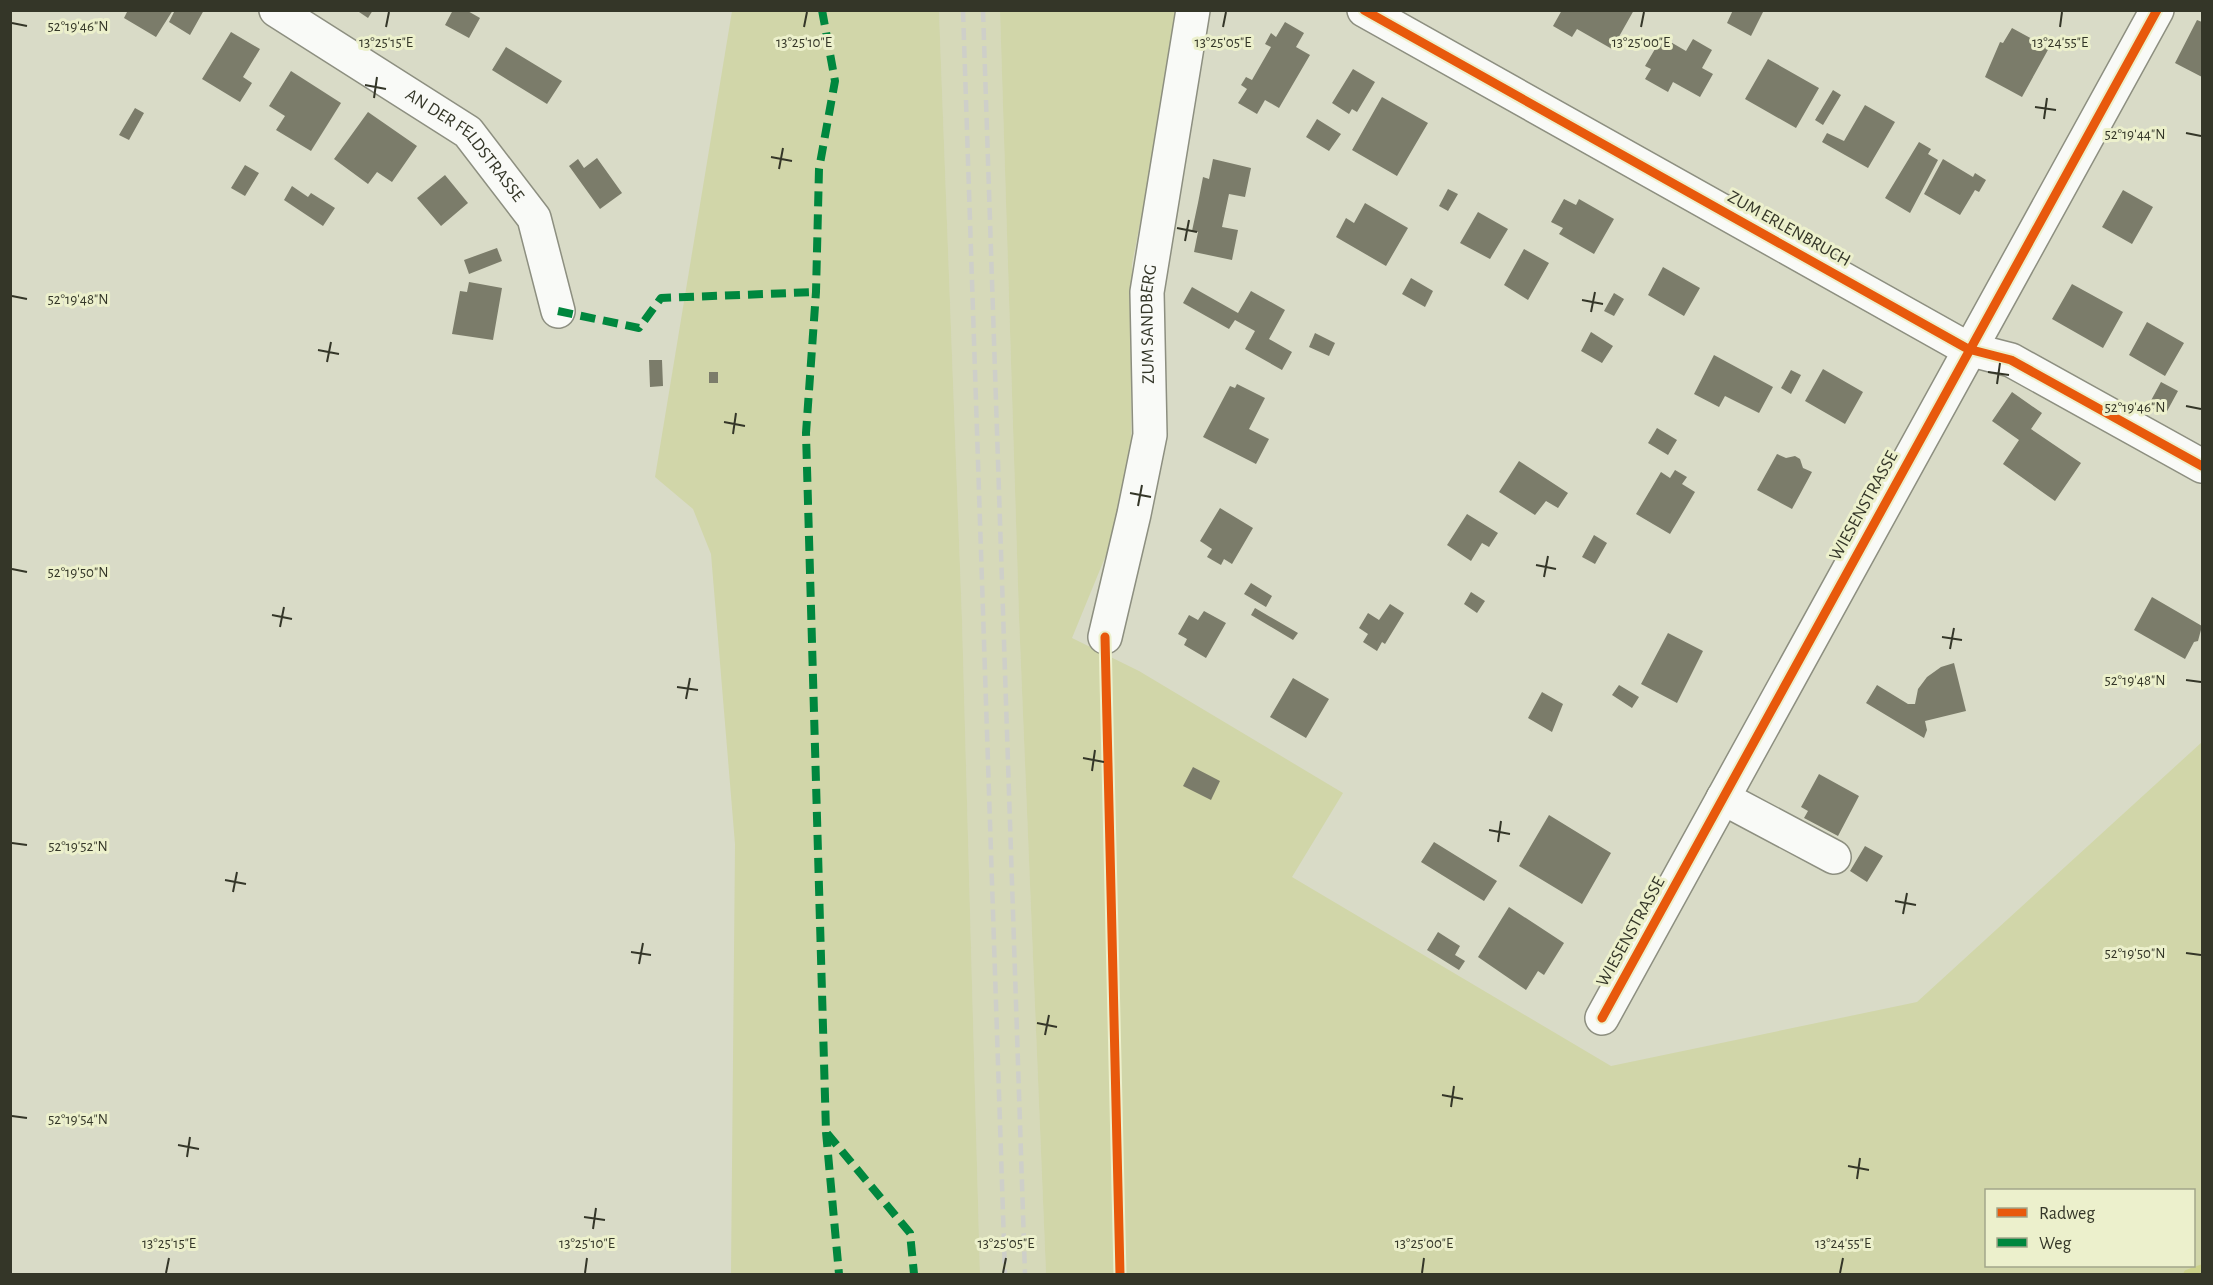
<svg xmlns="http://www.w3.org/2000/svg" width="2213" height="1285" font-family="'Alegreya Sans',sans-serif">
  <rect width="100%" height="100%" fill="#d9dbc7"/>
  <!-- built -->
  <path fill="#d6d9b9" d="M939 11H1000L1019 618 1046 1274H980L962 619Z"/>
  <!-- green -->
  <path fill="#d1d6a9" fill-rule="evenodd" d="M732 11H939L962 619 980 1274H731L735 844 711 554 693 509 655 477Z
    M1000 11H1182L1132 264 1131 494 1072 638 1139 671 1343 793 1292 877 1611 1066 1917 1002 2202 742V1274H1046L1019 618ZM1986 1190H2194V1266H1986Z"/>
  <g fill="none" stroke-linecap="round" stroke-linejoin="round">
    <!-- stream -->
    <path stroke="#ccd28a" stroke-width="9" d="M2188 1274 2202 1269"/>
  </g>
  <!-- building -->
  <path fill="#7b7c6a" d="M128 10H173L156 37 124 18Z
    M175 10H204L190 35 169 22Z
    M356 10H373L368 18Z
    M453 10H466L480 18 469 38 445 25Z
    M1562 10H1634L1612 49 1577 29 1572 37 1553 26Z
    M1733 10H1764L1751 36 1727 23Z
    M2197 20 2202 22V77L2175 63Z
    M1285 22 1304 33 1296 47 1310 55 1279 108 1265 100 1257 114 1238 103 1247 89 1241 85 1246 77 1252 80 1271 47 1265 44 1271 33 1276 37Z
    M2012 28 2049 48 2022 97 1985 77 2000 42 2003 43Z
    M231 32 260 49 243 77 252 83 240 102 202 79Z
    M1662 37 1686 51 1693 39 1712 50 1702 68 1713 74 1700 97 1673 82 1668 92 1645 79 1651 69 1645 66Z
    M506 47 562 81 547 104 492 70Z
    M1768 59 1819 88 1796 128 1745 99Z
    M1353 69 1375 82 1357 112 1352 109 1349 114 1332 103Z
    M291 71 341 103 311 151 276 130 285 116 269 106Z
    M1833 90 1841 95 1823 125 1815 120Z
    M1382 97 1428 123 1397 176 1352 150Z
    M1865 105 1895 122 1868 168 1822 142 1827 133 1844 141Z
    M135 108 144 113 129 140 119 135Z
    M368 112 417 146 392 182 377 172 368 184 334 159Z
    M1317 119 1341 134 1329 151 1306 137Z
    M1919 142 1931 149 1928 154 1938 160 1910 213 1885 198Z
    M597 158 622 193 600 209 569 166 578 159 584 168Z
    M1213 159 1251 168 1245 197 1229 194 1222 227 1238 230 1232 260 1194 252 1198 232 1192 231 1198 203 1203 177 1209 179Z
    M1943 159 1973 177 1975 173 1986 180 1979 192 1975 190 1960 215 1924 194Z
    M245 165 259 173 245 196 231 188Z
    M445 175 468 203 441 226 417 198Z
    M292 186 308 197 311 193 335 208 323 226 284 200Z
    M1448 189 1458 194 1448 211 1439 206Z
    M2123 190 2153 207 2132 244 2102 227Z
    M1564 199 1576 205 1579 199 1614 219 1594 254 1559 234 1563 228 1551 222Z
    M1365 203 1408 228 1386 266 1336 237 1346 218 1354 223Z
    M1478 212 1508 229 1490 259 1460 243Z
    M497 248 502 261 469 274 464 260Z
    M1524 249 1549 263 1528 300 1504 285Z
    M1663 267 1700 288 1684 316 1648 295Z
    M1411 278 1433 291 1425 307 1402 294Z
    M469 282 502 288 493 340 452 334 460 291 467 292Z
    M2072 284 2123 312 2103 348 2052 319Z
    M1192 287 1238 313 1251 291 1285 310 1269 339 1292 352 1282 370 1245 349 1255 331 1235 320 1229 329 1183 303Z
    M1614 293 1624 299 1614 316 1604 311Z
    M2147 322 2184 343 2165 376 2129 355Z
    M1591 332 1613 346 1602 363 1581 351Z
    M1315 333 1335 343 1329 356 1309 347Z
    M1714 355 1773 387 1759 413 1725 396 1719 407 1694 394Z
    M649 360H662L663 386 650 387Z
    M1823 369 1863 392 1845 424 1805 401Z
    M1791 370 1801 375 1791 394 1781 388Z
    M709 372H718V383H709Z
    M2161 382 2178 391 2165 415 2148 406Z
    M1237 384 1265 398 1249 429 1269 439 1256 464 1203 437 1230 386 1235 388Z
    M2012 392 2042 413 2031 429 2081 463 2055 501 2003 464 2019 440 1992 421Z
    M1657 428 1677 440 1668 455 1648 443Z
    M1777 454 1786 458 1795 456 1800 459 1803 468 1812 472 1792 509 1757 490Z
    M1519 461 1568 493 1558 508 1546 501 1535 515 1499 492Z
    M1675 470 1687 477 1682 484 1695 492 1670 534 1636 514 1661 472 1670 478Z
    M1220 508 1253 528 1232 564 1224 559 1221 565 1207 557 1212 549 1200 541Z
    M1467 514 1498 533 1489 547 1482 543 1471 561 1447 545Z
    M1594 535 1607 543 1595 564 1582 557Z
    M1251 583 1272 596 1266 607 1244 594Z
    M1471 592 1485 601 1477 613 1464 604Z
    M2152 597 2202 626 2198 641 2194 642 2185 659 2134 630Z
    M1390 604 1404 613 1385 644 1382 642 1377 651 1363 642 1368 634 1359 628 1368 613 1379 620Z
    M1255 608 1298 633 1293 640 1251 615Z
    M1204 611 1226 623 1206 658 1184 645 1187 639 1178 634 1189 615 1198 620Z
    M1668 633 1703 651 1677 703 1641 684Z
    M1954 663 1966 711 1925 721 1927 730 1924 738 1866 703 1877 685 1908 704H1915L1918 689 1927 677 1941 667Z
    M1293 678 1329 699 1306 738 1270 717Z
    M1619 685 1639 697 1632 708 1612 695Z
    M1542 692 1563 704 1552 732 1528 718Z
    M1193 767 1220 781 1211 800 1183 786Z
    M1819 774 1859 796 1838 836 1804 818 1808 811 1801 807Z
    M1549 815 1611 853 1582 904 1519 866Z
    M1434 842 1497 881 1484 901 1421 862Z
    M1865 846 1883 856 1867 882 1850 871Z
    M1509 907 1564 943 1544 975 1538 971 1526 990 1478 957Z
    M1438 932 1460 946 1455 955 1465 961 1459 970 1427 950Z"/>
  <g fill="none" stroke-linecap="round" stroke-linejoin="round">
    <defs>
      <g id="minor">
        <path id="s1" d="M276 10 468 132 534 218 558 311"/>
        <path d="M1364 10 1968 349 2011 360 2202 466"/>
        <path id="s2" d="M1105 637 1134 514 1150 435 1147 292 1193 10"/>
        <path d="M1723 798 1834 857"/>
        <path d="M1602 1018 2157 10"/>
      </g>
    </defs>
    <!-- minor casing -->
    <use href="#minor" stroke="#8d8f80" stroke-width="36"/>
    <!-- minor -->
    <use href="#minor" stroke="#f9faf7" stroke-width="33"/>
    <!-- rail -->
    <path stroke="#cecfc9" stroke-width="4.5" stroke-dasharray="12 6" stroke-linecap="butt" d="M963 10 1005 1274
      M983 10 1025 1274"/>
    <!-- quiet -->
    <path stroke="#00873e" stroke-width="8" stroke-dasharray="15 8" stroke-linecap="butt" d="M822 10 835 81 819 169 816 292 806 433 826 1132 910 1233 914 1274
      M558 311 639 328 661 298 816 292
      M826 1132 839 1274"/>
    <defs>
      <path id="cycleway" d="M1364 10 1968 349 2011 360 2202 466
        M1105 637 1120 1274
        M1602 1018 2157 10"/>
    </defs>
    <!-- cycleway casing -->
    <use href="#cycleway" stroke="#ecf0cc" stroke-width="13"/>
    <!-- cycleway -->
    <use href="#cycleway" stroke="#e8590c" stroke-width="9"/>
  </g>
  <!-- ticks -->
  <path fill="none" stroke="#343628" stroke-width="2" d="M12 23 27 26M386 27 389 12M804 27 807 12M1223 27 1226 12M1641 27 1644 12M2060 27 2062 12M365 85 386 89M374 98 377 77M2035 107 2056 110M2044 119 2047 98M2186 133 2201 136M771 157 792 161M779 169 783 148M1177 228 1197 232M1185 241 1189 220M12 296 27 299M1582 300 1603 304M1591 312 1595 292M318 350 339 354M327 362 331 342M1988 372 2009 375M1997 384 2000 363M2186 406 2201 409M724 422 745 426M733 434 736 413M1130 493 1151 497M1138 506 1142 485M1536 565 1556 569M12 569 27 572M1544 577 1548 556M272 615 292 619M280 627 284 607M1942 637 1962 640M1950 649 1954 628M2186 680 2201 682M677 687 698 690M686 699 690 678M1083 758 1104 762M1092 771 1095 750M1489 830 1510 834M1498 842 1501 821M12 843 27 845M225 880 246 884M233 892 237 872M1895 901 1916 905M1903 914 1907 893M631 952 651 955M2186 953 2201 955M639 964 643 943M1037 1023 1057 1027M1045 1035 1049 1015M1442 1095 1463 1099M1451 1107 1454 1086M12 1116 27 1118M178 1145 199 1149M187 1157 190 1137M1848 1166 1869 1170M1857 1179 1860 1158M584 1217 605 1220M593 1229 596 1208M166 1273 169 1258M585 1273 587 1258M1003 1273 1006 1258M1422 1273 1424 1258M1840 1273 1843 1258"/>
  <g text-anchor="middle" dominant-baseline="central" stroke-width="6" stroke-linejoin="round" paint-order="stroke">
    <!-- street labels -->
    <g font-size="18" fill="#343628" stroke="#ecf0cc">
      <text stroke="none"><textPath href="#s1" startOffset="234">AN DER FELDSTRASSE</textPath></text>
      <text transform="translate(1789 229) rotate(29)">ZUM ERLENBRUCH</text>
      <text stroke="none"><textPath href="#s2" startOffset="318">ZUM SANDBERG</textPath></text>
      <text transform="translate(1864 506) rotate(-61)">WIESENSTRASSE</text>
      <text transform="translate(1631 932) rotate(-61)">WIESENSTRASSE</text>
    </g>
  </g>
  <g font-size="15" text-anchor="middle" fill="#343628" stroke="#ecf0cc" stroke-width="6" stroke-linejoin="round" paint-order="stroke">
    <text x="78" y="31">52°19'46"N</text>
    <text x="386" y="47">13°25'15"E</text>
    <text x="804" y="47">13°25'10"E</text>
    <text x="1223" y="47">13°25'05"E</text>
    <text x="1641" y="47">13°25'00"E</text>
    <text x="2060" y="47">13°24'55"E</text>
    <text x="2135" y="139">52°19'44"N</text>
    <text x="78" y="304">52°19'48"N</text>
    <text x="2135" y="412">52°19'46"N</text>
    <text x="78" y="577">52°19'50"N</text>
    <text x="2135" y="685">52°19'48"N</text>
    <text x="78" y="851">52°19'52"N</text>
    <text x="2135" y="958">52°19'50"N</text>
    <text x="78" y="1124">52°19'54"N</text>
    <text x="169" y="1248">13°25'15"E</text>
    <text x="587" y="1248">13°25'10"E</text>
    <text x="1006" y="1248">13°25'05"E</text>
    <text x="1424" y="1248">13°25'00"E</text>
    <text x="1843" y="1248">13°24'55"E</text>
  </g>
  <!-- border -->
  <rect width="2213" height="1285" fill="none" stroke="#343628" stroke-width="24"/>
  <!-- legend -->
  <rect x="1985" y="1189" width="210" height="78" fill="#ecf0cc" stroke="#a2a68a" stroke-width="1.5"/>
  <rect x="1997" y="1208" width="30" height="9" fill="#e8590c" stroke="#a2a68a" stroke-width="1.5"/>
  <text x="2039" y="1219" font-size="18" fill="#343628">Radweg</text>
  <rect x="1997" y="1238" width="30" height="9" fill="#00873e" stroke="#a2a68a" stroke-width="1.5"/>
  <text x="2039" y="1249" font-size="18" fill="#343628">Weg</text>
</svg>
